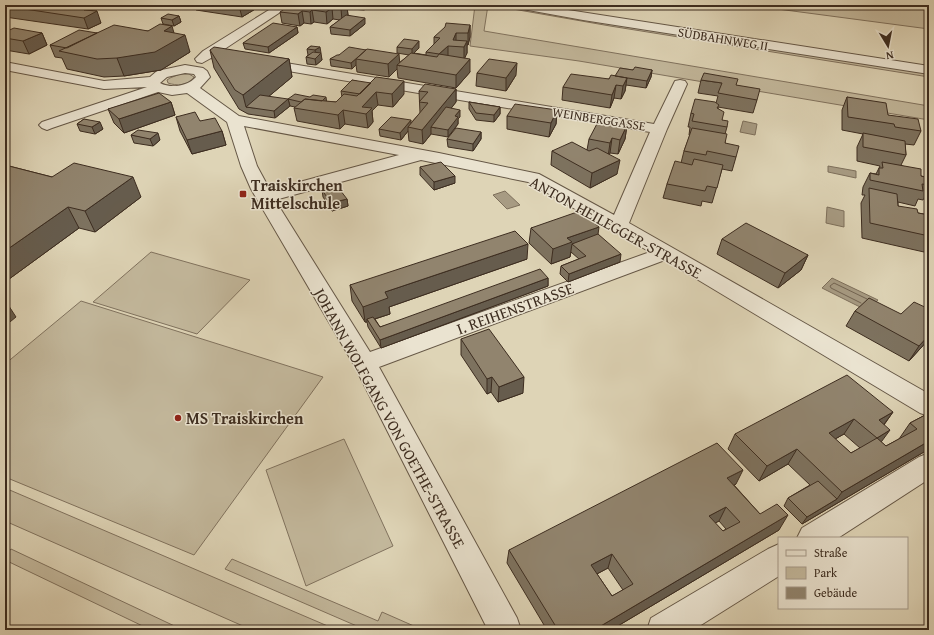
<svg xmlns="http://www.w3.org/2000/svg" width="934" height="635" font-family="'Gentium Book Plus',serif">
  <rect width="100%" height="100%" fill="#ded4b6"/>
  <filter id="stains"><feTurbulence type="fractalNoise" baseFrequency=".005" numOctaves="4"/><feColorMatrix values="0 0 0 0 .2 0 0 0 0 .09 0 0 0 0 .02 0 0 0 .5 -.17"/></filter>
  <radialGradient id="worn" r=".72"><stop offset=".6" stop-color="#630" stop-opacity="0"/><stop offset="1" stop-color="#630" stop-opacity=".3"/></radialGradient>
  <!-- green -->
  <path fill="#c3b89c" stroke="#80725e" d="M475 5H488L484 31 929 106V120L579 61 470 46Z
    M490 5H506L929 73V77L610 26Z
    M770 5 929 6V29L770 8Z
    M180 74H189L194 77C189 86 176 86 168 83L167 80 170 78Z
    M151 252 250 280 197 334 93 302Z
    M81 301 323 377 194 555 5 477V364Z
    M344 439 393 546 306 586 266 470Z
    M5 488 337 630H252L5 521Z
    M11 549 183 630H151L5 560V556Z
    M232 559 378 621 382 612 423 630H366L225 569Z"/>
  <!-- water -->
  <path fill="#a79b83" stroke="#7d6f5b" d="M743 121 757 124 755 135 740 132Z
    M828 166 856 171V178L828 172Z
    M505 191 520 205 507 209 493 195Z
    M827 207 844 211V227L826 223Z
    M832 278 878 300 868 311 822 288Z"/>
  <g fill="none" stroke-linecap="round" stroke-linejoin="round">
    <!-- shore -->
    <path stroke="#726452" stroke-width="1" d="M861 303 831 288 830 286 834 283 867 299"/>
    <defs>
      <path id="minor" d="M277 5H291L220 52 654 124 675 81 680 80 685 81 687 84 667 129 629 223 929 394V416L920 413 665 260 379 367 517 618 521 630H488L354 365 251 189 241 166 227 122 187 93 172 95 158 92 52 128 47 130 42 128 39 125 42 122 147 87 104 89 5 70V62L104 81 150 77 157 71 185 65 203 68 207 71 210 77 200 88 239 116 439 153 539 174 614 215 650 132 211 58 202 63 197 62 195 59 203 51ZM185 73 194 74 196 77C188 86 171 89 160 83L167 77ZM244 126 399 155 270 190 257 166ZM421 160 528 182 650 252 370 352 275 200Z
        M511 5H536L929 66V74L583 20 517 8Z
        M929 453V479L838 538H797L802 528 919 457Z
        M779 544V576L693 630H647L651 618 768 549Z"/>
    </defs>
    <!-- minor casing -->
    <use href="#minor" stroke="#655746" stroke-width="2"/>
    <!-- minor -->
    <use href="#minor" fill="#eae3d0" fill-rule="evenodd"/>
  </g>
  <!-- wall -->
  <path fill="#7d725f" stroke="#3d2d20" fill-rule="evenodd" d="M5 5H95L96 8 91 11 101 23 88 29 5 17Z
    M194 5H262L242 17 196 10Z
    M352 5H367L368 7 364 10 352 9Z
    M347 6 348 15 365 24 350 36 331 34 330 27 340 20 333 19 327 24 314 22 311 24 304 23 300 26 282 23 280 12Z
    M179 16 181 22 174 26 163 24 161 18Z
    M470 25V37L468 45H467V53L464 58 470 72 456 88 398 78 397 69 389 77 357 72 356 65 352 69 331 66 330 59 339 55 366 50 399 63 409 55 397 53V47L419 48 414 53 426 55V52L434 44V37Z
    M297 27 298 33 269 53 245 49 243 43Z
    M148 31 174 33 190 52 161 70 124 76 104 77 67 69 62 58 55 57 50 45 97 33Z
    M5 32 42 33 47 45 29 54 5 50Z
    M311 46 320 53 322 60 316 65 307 64 306 57 308 55 307 49Z
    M210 50 289 59 292 77 269 96 290 106 275 118 248 114 239 109 214 68Z
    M633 70H652L651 77 646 88 626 85 625 91 621 99 614 98 610 108 562 100 563 87 609 79 615 76Z
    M477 73 516 75 506 91 476 86Z
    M352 80 404 94 393 107 378 105 372 111 373 122 368 128 345 124 340 129 297 121 294 108 295 107 290 106 288 99 336 102 342 97 341 91Z
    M701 80 736 85 757 100 753 113 718 107V108L722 120 727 127 725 134V143L736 157 732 171 722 169 712 203 702 201 701 206 663 198 667 184 681 163 684 151 690 135H689L690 127H688L691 113 716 103 718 96 698 93Z
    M456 89V102L451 108 460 117 458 119V124L448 137 431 134 423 144 409 141 408 131 401 140 380 136 379 129 411 123 420 113 419 91Z
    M847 97 888 115 921 131 914 145 905 144 906 155 901 165 921 176 929 178V189L923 200 918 199 915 206 898 202V206L918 213 929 215V243L924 252 862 238 861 203 865 195H862L863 187 870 173 876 174 880 166 857 161V147L863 134 842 130V110Z
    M171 102 175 115 124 133 114 123 108 109Z
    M469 102 500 107V114L494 122 476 120 469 109Z
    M557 110 556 124 549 137 507 129V116Z
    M176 117 200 121 222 131 226 145 192 154 180 131Z
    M84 119 103 129 95 134 80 131 77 124Z
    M627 125 625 139 618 154 610 153 609 154 617 174 590 188 551 165 552 151 587 150 589 139Z
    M481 132V139L473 151 448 147 447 139Z
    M131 135 160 140 153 146 134 143Z
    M5 165 52 177 141 197 95 232 79 228 5 282Z
    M420 167 455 183 434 190 420 175Z
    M322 190 347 199 348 206 332 211 323 197Z
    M531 228 598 234 620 262 568 282 560 274 561 266 579 259 571 252 570 257 551 264 529 243Z
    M722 239 808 255 801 270 778 288 717 254Z
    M527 259 389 307 390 314 375 319 380 327 548 278V286L381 348 368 327 367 322H365L352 301 350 285Z
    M855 311 929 339 909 361 846 326Z
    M461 339 523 393 498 402 491 392 487 394 461 355Z
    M893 412 884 425 881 442 886 446 899 439 910 423 929 413V449L802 524 784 506 788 498 810 485 788 464 759 481 728 449 735 434ZM844 434 860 448 851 453 835 439Z
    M736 484 734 485 760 514 779 530 611 630H547L507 563 509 550ZM719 521 726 529 723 531 715 523ZM608 568 623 590 612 596 597 574Z"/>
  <!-- shaded-wall -->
  <path fill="#665c4d" stroke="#3d2d20" d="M88 5H95L96 8 90 11H97L101 23 88 29 84 18V7Z
    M240 5H262L242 17 239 6Z
    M345 5H348L347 6 348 16 342 20 341 9Z
    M363 5H367L368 7 364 10Z
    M332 8 333 19 327 24 326 12Z
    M312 10 314 22 311 24 310 12Z
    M302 11 304 23 300 26 298 14Z
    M179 16 181 22 174 26 172 20Z
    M365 18V24L350 36V30Z
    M470 25V37L468 45V33Z
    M172 26 176 40 185 35 190 52 161 70 124 76 117 58Z
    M297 27 298 33 269 53 268 47Z
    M42 33 47 45 29 54 23 41Z
    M456 33V45L453 40Z
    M419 41V48L412 55V49Z
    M467 41V53L464 60V47Z
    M448 46V58L439 54Z
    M320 47 321 53 316 57 315 50Z
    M366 50 356 59V65L352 69 351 63Z
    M321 53 322 60 316 65 315 59Z
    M399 54 400 66 397 65V69L389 77 388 64Z
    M289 59 292 77 255 108 246 107 243 95Z
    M470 59V72L456 88V75Z
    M517 63 516 75 506 91V78Z
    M652 70 651 77 646 88 647 81Z
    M627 78 625 91 621 99 623 86Z
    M404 81V94L393 107 392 94Z
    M616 85 614 98 610 108 612 95Z
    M456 89V102L436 128 431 127V134L423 144 422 130Z
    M376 92 378 105 372 111 373 122 368 128 366 114 362 107Z
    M326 97 327 104 315 107Z
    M288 99 290 106 275 118 274 111Z
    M171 102 175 115 124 133 119 119Z
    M500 107V114L494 122V115Z
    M343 110 345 124 340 129 338 115Z
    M460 110V117L458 119V124L448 137V130L455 116Z
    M557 110 556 124 549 137 551 123Z
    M411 120V127H408V131L401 140 400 133Z
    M100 122 103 129 95 134 92 127Z
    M627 125 625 139 618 154 620 140Z
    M222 131 226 145 192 154 187 140Z
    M481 132V139L473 151V144Z
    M158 133 160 140 153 146 150 139Z
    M612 138 610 153 608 157 610 143Z
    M620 160 617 174 590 188 592 173Z
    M455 176V183L434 190V182Z
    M133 177 141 197 95 232 85 211Z
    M347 199 348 206 332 211 331 203Z
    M68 207 79 228 5 282V251Z
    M599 227 597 242 572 244 570 257 551 264 553 249 567 238Z
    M528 244 527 259 389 307 390 314 368 321 367 319V322H365L363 307 385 292Z
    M621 254 620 262 568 282 569 274Z
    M808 255 801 270 778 288 785 273Z
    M548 278V286L381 348 380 340Z
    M5 300 16 317 5 326Z
    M929 335V339L909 361 919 346Z
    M492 377 491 392 487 394V379Z
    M524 377 523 393 498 402 499 387Z
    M893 412 882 427 879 420Z
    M854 419 844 434 819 448 829 433Z
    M890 430 879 445 877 438Z
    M929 441V449L802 524 807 517 837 499 842 492Z
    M797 449 788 464 759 481 767 466Z
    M743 470 736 484 720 493 727 478Z
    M726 507 719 521 702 530 709 516Z
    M788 515 779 530 611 630H594Z
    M612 554 608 568 587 579 591 565Z"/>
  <!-- building -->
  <path fill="#91846e" stroke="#3d2d20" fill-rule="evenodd" d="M5 5H67L89 8 84 10 97 11 84 18 5 6Z
    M69 5H88L84 7Z
    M290 5H346L341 9 332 8 326 12 312 10 310 12 302 11 298 14 280 12Z
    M168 14 179 16 172 20 161 18Z
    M346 15 365 18 350 30 330 27Z
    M273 23 297 27 268 47 243 43Z
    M446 23 470 25 468 33H456L453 40 467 41 464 47 448 46 439 54 426 52 440 38 434 37 445 27Z
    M160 24 172 26 164 31 185 35 155 52 117 58 97 59 59 51 114 25 148 31Z
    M14 28 42 33 23 41 5 38V32Z
    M79 30 97 33 67 48 50 45Z
    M404 39 419 41 412 49 397 47Z
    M311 46 320 47 315 50 307 49Z
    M214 47 289 59 243 95 235 90 210 50Z
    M349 47 366 50 351 63 330 59 337 55H339Z
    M367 49 399 54 388 64 356 59Z
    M313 52 321 53 315 59 306 57Z
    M411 53 437 57 439 54 470 59 456 75 397 65Z
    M489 59 517 63 506 78 477 73Z
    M635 67 652 70 647 81 615 76 620 68 633 70Z
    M704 73 738 79 736 85 760 89 757 100 718 93 722 83 701 80Z
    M571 74 609 79 611 75 627 78 623 86 616 85 612 95 563 87Z
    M376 77 404 81 392 94 376 92 362 107 372 108 366 114 343 110 338 115 294 108 305 99 336 102 344 94 357 96Z
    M352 80 371 83 360 94 341 91Z
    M425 84 456 89 422 130 408 127 428 103 419 102 428 92 419 91Z
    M159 93 171 102 119 119 108 109Z
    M295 94 310 97 313 95 326 97 322 101 305 99 301 102 288 99Z
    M260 95 288 99 274 111 246 107Z
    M847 97 886 103 888 115 918 119 921 131 895 127 894 124 848 117Z
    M695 99 715 102 719 105 717 108 724 112 722 120 728 121 727 127 692 121 694 114 691 113Z
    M469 102 500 107 494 115 476 113Z
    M515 104 557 110 551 123 507 116Z
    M446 107 460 110 455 116 458 117 448 130 431 127Z
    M195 112 200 121 215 118 222 131 187 140 176 117Z
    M391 117 411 120 400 133 379 129Z
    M84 119 100 122 92 127 77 124Z
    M599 120 627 125 620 140 612 138 610 143 589 139Z
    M456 128 481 132 473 144 447 139Z
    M692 128 727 134 725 143 739 146 736 157 707 151 706 155 684 151Z
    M138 130 158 133 150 139 131 135Z
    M863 133 905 141 906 155 863 147Z
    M572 142 589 151 597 148 620 160 592 173 552 151Z
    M694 159 723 165 717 188 707 186 705 191 667 184 675 161 692 165Z
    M441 162 455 176 434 182 420 167Z
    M882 162 921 169V176L929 178V185L922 184 923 191 870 180V173L879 175V168H883Z
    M74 163 133 177 85 211 68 207 5 251V165L52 177Z
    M337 186 347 199 331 203 322 190Z
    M869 188 897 194 898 206 917 209 918 213 929 215V236L870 223Z
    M580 211 599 227 567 238 572 242 553 249 531 228Z
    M746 223 808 255 785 273 722 239Z
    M515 231 528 244 385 292 388 298 363 307 350 285Z
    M598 234 621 254 569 274 561 266 586 256 572 244Z
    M540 269 548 278 380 340 367 319 373 317 380 327Z
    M869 298 901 314 914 302 929 309V335L919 346 855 311Z
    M489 329 524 377 499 387 492 377 487 379 461 339Z
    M847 375 893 412 879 420 890 430 877 438 854 419 829 433 851 453 877 438 886 446 917 429 910 423 929 413V441L842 492 797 449 767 466 735 434Z
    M717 443 743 470 727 478 760 514 777 504 788 515 594 630H558L509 550ZM726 507 740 522 723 531 709 516ZM612 554 633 584 612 596 591 565Z
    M818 481 837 499 807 517 788 498Z"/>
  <!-- markers -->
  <g fill="#8f2418" stroke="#eae3d0" stroke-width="1.5">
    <rect x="239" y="190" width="8" height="8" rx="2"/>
    <circle cx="178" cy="418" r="4"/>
  </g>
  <g text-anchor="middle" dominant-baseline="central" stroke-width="3" stroke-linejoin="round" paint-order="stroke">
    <!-- far-street labels -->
    <g font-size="13" fill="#3d2d20" stroke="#eae3d0">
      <text transform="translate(723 39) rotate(9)">SÜDBAHNWEG II</text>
      <text transform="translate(599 119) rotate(9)">WEINBERGGASSE</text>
    </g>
    <!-- poi labels -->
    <g font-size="16" font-weight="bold" fill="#3d2d20" stroke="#eae3d0" text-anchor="start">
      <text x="251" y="185">Traiskirchen<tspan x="251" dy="18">Mittelschule</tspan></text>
      <text x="186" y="418">MS Traiskirchen</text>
    </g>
    <!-- street labels -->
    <g font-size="16" fill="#3d2d20" stroke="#eae3d0">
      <text transform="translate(616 227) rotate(29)">ANTON HEILEGGER-STRASSE</text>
      <text transform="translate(515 308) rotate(-20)">I. REIHENSTRASSE</text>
      <text transform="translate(390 418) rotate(61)">JOHANN WOLFGANG VON GOETHE-STRASSE</text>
    </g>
  </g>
  <!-- margin -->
  <rect width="934" height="635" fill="none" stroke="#ded4b6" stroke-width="20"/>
  <rect x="6" y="6" width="922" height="623" fill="none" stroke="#3d2d20" stroke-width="2"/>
  <rect x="10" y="10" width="914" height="615" fill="none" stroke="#3d2d20"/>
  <!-- legend -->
  <rect x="778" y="537" width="130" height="72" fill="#eae3d0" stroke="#a59a8a"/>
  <rect x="786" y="550" width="20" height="6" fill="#eae3d0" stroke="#a59a8a"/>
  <text x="814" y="557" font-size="12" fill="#3d2d20">Straße</text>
  <rect x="786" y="567" width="20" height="12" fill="#c3b89c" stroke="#a59a8a"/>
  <text x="814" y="577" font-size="12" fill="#3d2d20">Park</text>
  <rect x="786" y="587" width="20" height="12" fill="#91846e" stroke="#a59a8a"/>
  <text x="814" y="597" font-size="12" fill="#3d2d20">Gebäude</text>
  <!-- north arrow -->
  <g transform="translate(888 46) rotate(170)" stroke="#eae3d0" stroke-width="3" paint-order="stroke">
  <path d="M0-3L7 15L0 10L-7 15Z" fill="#3d2d20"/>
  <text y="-6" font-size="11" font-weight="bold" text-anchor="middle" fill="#3d2d20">N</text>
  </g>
  <rect width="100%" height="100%" filter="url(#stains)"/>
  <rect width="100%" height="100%" fill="url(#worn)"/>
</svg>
